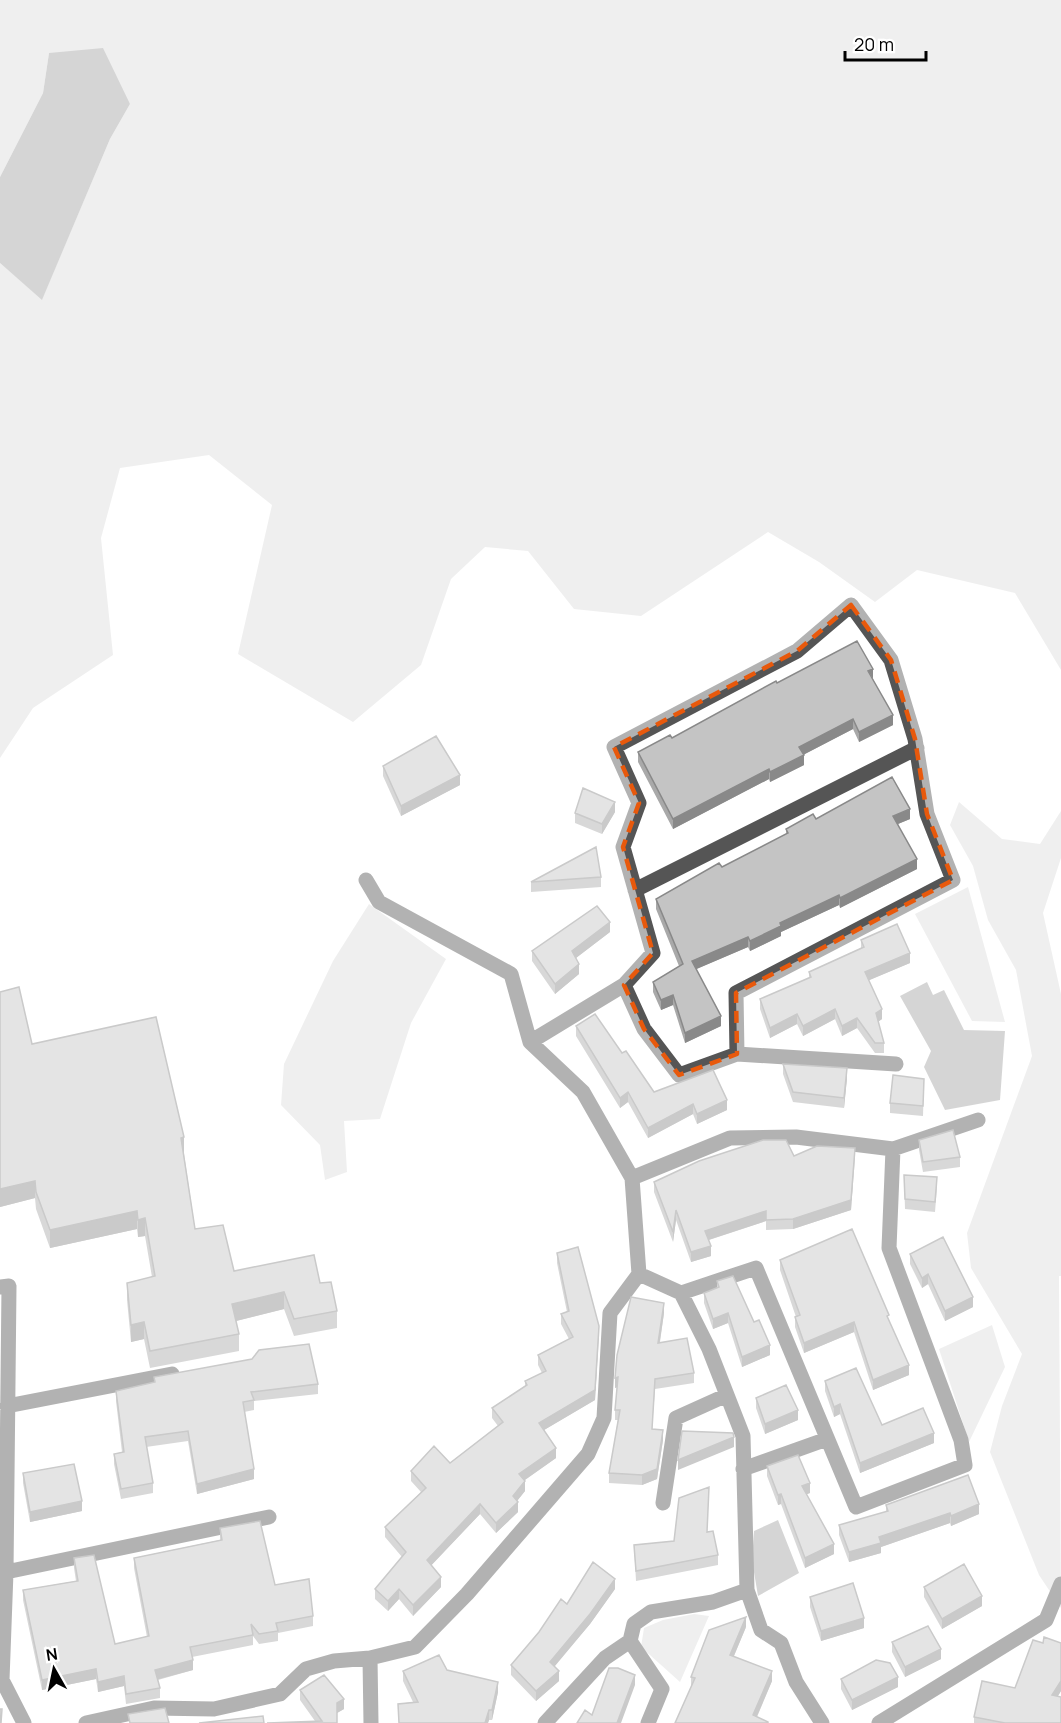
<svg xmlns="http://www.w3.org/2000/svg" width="1061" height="1723" font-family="Manrope,sans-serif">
  <rect width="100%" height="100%" fill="#fff"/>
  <!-- green -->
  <path fill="#dcdcdc" d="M0 0H1061V670L1015 593 917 570 875 602 819 562 768 532 641 616 574 609 528 551 485 547 451 579 421 665 353 722 238 654 272 505 209 455 120 468 101 538 113 655 33 708 0 758V263L42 299 110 139 130 104 49 53 43 93 0 177Z
    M959 802 1002 839 1040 844 1061 811V858L1043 913 1061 994V1276H1059L1061 1608 1039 1575 990 1452 1002 1406 1022 1354 971 1268 967 1233 1032 1056 1016 970 988 920 973 866 950 825Z
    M968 887 1005 1022 972 1021 915 914Z
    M369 904 446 959 411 1023 380 1119 344 1121 347 1172 325 1180 320 1145 281 1105 284 1064 333 961Z
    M992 1325 1005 1367 969 1442 939 1349Z
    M694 1614 709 1616 680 1682 641 1647 644 1628 663 1620Z"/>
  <!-- water -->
  <path fill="#a3a3a3" d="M103 48 130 104 110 139 42 300 0 263V177L43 93 49 53Z
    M927 982 933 995 944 990 964 1030 1005 1031 1000 1100 945 1110 924 1067 931 1051 900 996Z
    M778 1520 799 1573 758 1596 752 1560 754 1531Z"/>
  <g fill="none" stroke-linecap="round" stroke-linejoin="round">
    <!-- minor -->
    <path stroke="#555" stroke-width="15" d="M635 890 917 748
      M624 985 644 1029 679 1075 737 1054 896 1064
      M530 1042 624 985 653 953 623 847 639 803 614 747 797 651 851 605 891 660 915 739 927 814 953 880 736 993 737 1054
      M893 1149 978 1120
      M632 1178 730 1138 796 1137 893 1149 889 1248 961 1440 965 1465 856 1507 756 1268 681 1293
      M639 1274 681 1293 709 1349 743 1436 747 1590 761 1630 781 1643 796 1682 822 1723
      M0 1287 9 1286 6 1572 2 1680 24 1723
      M7 1406 172 1374
      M743 1469 827 1439
      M663 1503 676 1418 727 1395
      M6 1572 269 1517
      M370 1658 371 1723
      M86 1723 154 1708 214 1709 280 1694 306 1669 334 1661 370 1658 415 1647 467 1594 588 1454 604 1418 610 1313 639 1274 632 1178 583 1092 530 1042 511 974 379 902 366 880
      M545 1723 605 1658 630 1641
      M648 1723 662 1689 630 1641 634 1624 651 1612 713 1602 747 1590
      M879 1723 1046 1620 1061 1584"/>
  </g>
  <!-- wall -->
  <path fill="#a9a9a9" d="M873 679 893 725 859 742 853 729 803 755 804 765 770 782 769 779 673 829 638 762V752L672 738 777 683Z
    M383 766 460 785 401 816 383 776Z
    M615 812 602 834 575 823V813Z
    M816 819H910L898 824 917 869 840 908 839 905 781 932V936L750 951 748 947 696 969 721 1026 685 1043 673 1005 661 1010 653 992V982L679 966 656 909V899L722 867 786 834V829Z
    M601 877V887L531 892V882Z
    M610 932 576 958 579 974 555 994 532 961V951Z
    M861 940 910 963 869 980 882 1019 878 1022 884 1043V1053H875L857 1028 842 1036 835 1019 803 1036 797 1024 770 1038 760 1009V999L809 978V972L861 948Z
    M0 992 32 1044 184 1154 195 1229 234 1271 320 1283 337 1311V1328L294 1336 284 1309 236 1321 239 1334V1351L150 1368 144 1339 131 1342 127 1300V1283L152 1277 145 1236 138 1237 137 1229 50 1248 36 1209 35 1198 0 1207Z
    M576 1026 622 1053 654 1092 727 1110 697 1124 693 1114 648 1138 628 1102 620 1108 576 1036Z
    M783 1064 847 1078 844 1108 793 1102 783 1074Z
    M924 1079 923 1116 890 1113V1103Z
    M919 1140 960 1157V1167L923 1172 919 1150Z
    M794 1156 855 1158 851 1210 793 1229 766 1230V1221L709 1240 711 1256 691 1262 676 1220 673 1242 654 1192V1182Z
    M904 1175 937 1187 935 1212 905 1209Z
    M557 1253 599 1336 595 1400 544 1430 556 1458 525 1480V1491L517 1501 518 1512 496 1533 480 1514 431 1565 441 1587 413 1616 399 1599 388 1611 375 1599V1589L402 1557 385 1537V1527L421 1492 411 1481V1471L450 1463 498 1426 492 1418V1408L525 1386V1381L542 1373 538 1365V1355L569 1339 561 1324V1314L567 1312 557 1263Z
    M910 1254 973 1307 945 1321 928 1284 922 1288 910 1264Z
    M780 1260 889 1321 909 1375 873 1390 854 1332 804 1353 795 1327V1317H796L780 1270Z
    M717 1281 754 1322 770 1355 742 1367 728 1323 713 1329 704 1303V1293L717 1288Z
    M664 1313 660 1342 694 1373V1383L655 1389 652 1429 663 1440 657 1479 642 1485 609 1483V1473L618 1420H615V1410L617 1387 615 1388Z
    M154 1377 318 1384V1394L254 1401V1410L244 1412 254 1479 197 1494 188 1441 146 1447 153 1483V1493L121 1499 114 1464V1454L122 1452 116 1401V1391L154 1383Z
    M825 1381 882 1425 934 1443 860 1473 840 1414 834 1417 825 1391Z
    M756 1398 798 1420 765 1434 756 1408Z
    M767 1466 810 1493 806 1494 834 1554 805 1568 781 1504 778 1505 767 1476Z
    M23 1473 82 1511 30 1522 23 1483Z
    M886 1505 979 1514 951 1526 950 1523 881 1547V1553L849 1562 839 1535V1525L886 1512Z
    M220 1528 275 1585 313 1616V1626L278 1633V1641L259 1644 253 1636V1645L192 1657 193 1670 158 1680 160 1688V1698L126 1704 124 1686 98 1692 96 1679 42 1690 23 1600V1590L76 1581 74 1568V1558L115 1644 147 1637 134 1568V1558L220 1540Z
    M707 1532 718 1555V1565L636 1581 634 1545 674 1541Z
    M924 1587 982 1606 942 1629 924 1597Z
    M615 1589 590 1624 554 1666 559 1681 536 1701 511 1675V1665L567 1604Z
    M810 1597 864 1628 821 1641 810 1607Z
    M746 1627 734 1656 772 1681 757 1717 691 1686V1677Z
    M892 1642 941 1659 905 1677 892 1652Z
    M447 1670 498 1692 492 1720H489L488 1723H399L398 1704 413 1702 403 1681V1671Z
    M841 1679 898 1687 852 1710 841 1689Z
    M1015 1688 1061 1691 1058 1696 1061 1723H974V1717Z
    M300 1690 344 1709 337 1713V1723L315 1721 300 1700Z"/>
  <!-- shaded-wall -->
  <path fill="#898989" d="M873 669V679L868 671Z
    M893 715V725L859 742V732Z
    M853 719V729L799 757V747Z
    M804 755V765L770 782V772Z
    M769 769V779L673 829V819Z
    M460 775V785L401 816V806Z
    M615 802V812L602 834V824Z
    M910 809V819L893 826V816Z
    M917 859V869L840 908V898Z
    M839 895V905L781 932V936L750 951V941L780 923Z
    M610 922V932L572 961V951Z
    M748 937V947L692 971V961Z
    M910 953V963L865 982V972Z
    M579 964V974L555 994V984Z
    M673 995V1005L661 1010V1000Z
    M835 1009V1019L803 1036V1026Z
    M882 1009V1019L876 1023V1013Z
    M797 1014V1024L770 1038V1028Z
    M721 1016V1026L685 1043V1033Z
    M857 1018V1028L842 1036V1026Z
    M847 1068V1078L844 1108V1098Z
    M628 1092V1102L620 1108V1098Z
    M727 1100V1110L697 1124V1114Z
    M693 1104V1114L648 1138V1128Z
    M184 1137V1154L181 1155V1138Z
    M855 1148 851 1210 793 1229V1219Z
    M35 1181V1198L0 1207V1189Z
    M676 1210V1220L673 1242V1232Z
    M137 1211V1229L50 1248V1230Z
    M766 1211V1221L705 1241V1231Z
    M145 1218V1236L138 1237V1220Z
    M711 1246V1256L691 1262V1252Z
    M928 1274V1284L922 1288V1278Z
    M284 1292V1309L232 1322V1304Z
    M973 1297V1307L945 1321V1311Z
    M664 1303V1313L658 1353V1343Z
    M728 1313V1323L713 1329V1319Z
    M144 1322V1339L131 1342V1325Z
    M854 1322V1332L804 1353V1343Z
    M599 1326 595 1400 539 1433V1423Z
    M770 1345V1355L742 1367V1357Z
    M909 1365V1375L873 1390V1380Z
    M618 1377V1387L615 1388V1378Z
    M840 1404V1414L834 1417V1407Z
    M798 1410V1420L765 1434V1424Z
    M663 1430V1440L657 1479 642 1485V1475Z
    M934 1433V1443L860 1473V1463Z
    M734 1437V1447L678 1470V1460Z
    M556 1448V1458L519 1484V1474Z
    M254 1469V1479L197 1494V1484Z
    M525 1481V1491L513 1506V1496Z
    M810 1483V1493L802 1496V1486Z
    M781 1494V1504L778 1505V1495Z
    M82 1501V1511L30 1522V1512Z
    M518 1502V1512L496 1533V1523Z
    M480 1504V1514L427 1570V1560Z
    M979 1504V1514L951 1526V1516Z
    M950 1513V1523L881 1547V1553L849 1562V1552L879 1537Z
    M834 1544V1554L805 1568V1558Z
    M441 1577V1587L413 1616V1605Z
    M615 1579V1589L590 1624 550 1672V1662Z
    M399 1589V1599L388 1611V1601Z
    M982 1596V1606L942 1629V1619Z
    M746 1617V1627L730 1665V1655Z
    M864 1618V1628L821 1641V1631Z
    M941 1649V1659L905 1677V1667Z
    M193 1660V1670L155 1680V1670Z
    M96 1669V1679L42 1690V1680Z
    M559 1671V1681L536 1701V1691Z
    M772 1671V1681L754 1723 753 1715Z
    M635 1675V1685L621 1723H617Z
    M124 1676V1686L98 1692V1682Z
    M898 1677V1687L852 1710V1700Z
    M1061 1681V1691L1052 1705V1695Z
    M498 1682V1692L492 1720V1710Z
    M344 1699V1709L337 1713V1703Z
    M489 1710V1720L488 1723H485Z"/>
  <!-- building -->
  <path fill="#c4c4c4" stroke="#898989" stroke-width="1.5" d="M857 641 873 669 868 671 893 715 859 732 853 719 799 747 804 755 770 772 769 769 673 819 638 752 670 735 672 738 776 681 777 683Z
    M436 736 460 775 401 806 383 766Z
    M892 777 910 809 893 816 917 859 840 898 839 895 780 923 781 926 750 941 748 937 692 961 721 1016 685 1033 673 995 661 1000 653 982 683 964 656 899 719 863 722 867 788 833 786 829 813 814 816 819Z
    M583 788 615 802 602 824 575 813Z
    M596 847 601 877 531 882Z
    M597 906 610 922 572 951 579 964 555 984 532 951Z
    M897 924 910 953 865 972 882 1009 876 1013 884 1043H875L857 1018 842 1026 835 1009 803 1026 797 1014 770 1028 760 999 811 977 809 972 864 947 861 940Z
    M19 987 32 1044 156 1017 184 1137 181 1138 195 1229 223 1225 234 1271 314 1255 320 1283 331 1282 337 1311 294 1319 284 1292 232 1304 239 1334 150 1351 144 1322 131 1325 127 1283 155 1276 145 1218 138 1220 137 1211 50 1230 36 1192 35 1181 0 1189V992Z
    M595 1014 622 1053 626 1051 654 1092 713 1070 727 1100 697 1114 693 1104 648 1128 628 1092 620 1098 576 1026Z
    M783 1064 847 1068 844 1098 793 1092Z
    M893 1075 924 1079 923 1106 890 1103Z
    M953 1130 960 1157 923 1162 919 1140Z
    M763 1140H786L794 1156 817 1146 855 1148 851 1200 793 1219 766 1220V1211L705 1231 711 1246 691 1252 676 1210 673 1232 654 1182 699 1161Z
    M904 1175 937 1177 935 1202 905 1199Z
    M852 1229 889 1315 887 1316 909 1365 873 1380 854 1322 804 1343 795 1317 800 1315 780 1260Z
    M943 1237 973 1297 945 1311 928 1274 922 1278 910 1254Z
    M578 1247 599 1326 595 1390 539 1423 556 1448 519 1474 525 1481 513 1496 518 1502 496 1523 480 1504 427 1560 441 1577 413 1605 399 1589 388 1601 375 1589 406 1552 385 1527 426 1488 411 1471 434 1446 450 1463 503 1422 492 1408 527 1385 525 1381 546 1371 538 1355 573 1337 561 1314 569 1311 557 1253Z
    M733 1276 754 1322 759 1320 770 1345 742 1357 728 1313 713 1319 704 1293 719 1287 717 1281Z
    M631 1297 664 1303 658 1343 687 1338 694 1373 655 1379 652 1429 663 1430 657 1469 642 1475 609 1473 620 1410H615L618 1377 615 1378 617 1355Z
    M309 1344 318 1384 251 1392 254 1400 243 1402 254 1469 197 1484 188 1431 145 1437 153 1483 121 1489 114 1454 124 1452 116 1391 155 1382 154 1377 252 1359 259 1350Z
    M856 1368 882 1425 923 1408 934 1433 860 1463 840 1404 834 1407 825 1381Z
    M786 1385 798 1410 765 1424 756 1398Z
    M682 1431 733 1433 734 1437 678 1460Z
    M798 1455 810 1483 802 1486 834 1544 805 1558 781 1494 778 1495 767 1466Z
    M74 1464 82 1501 30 1512 23 1473Z
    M968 1475 979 1504 951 1516 950 1513 879 1537 881 1543 849 1552 839 1525 888 1511 886 1505Z
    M709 1487 707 1532 713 1531 718 1555 636 1571 634 1545 674 1541 679 1498Z
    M260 1521 275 1585 309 1579 313 1616 276 1623 278 1631 259 1634 251 1624 253 1635 190 1647 193 1660 155 1670 160 1688 126 1694 124 1676 98 1682 96 1669 42 1680 23 1590 78 1581 74 1558 94 1555 115 1644 149 1636 134 1558 222 1540 220 1528Z
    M593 1562 615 1579 590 1614 550 1662 559 1671 536 1691 511 1665 539 1632 561 1599 567 1604Z
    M964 1564 982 1596 942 1619 924 1587Z
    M853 1583 864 1618 821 1631 810 1597Z
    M746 1617 730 1655 772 1671 753 1715 768 1722V1723H675L695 1678 691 1677 709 1630Z
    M928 1626 941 1649 905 1667 892 1642Z
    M1044 1637 1061 1643V1681L1052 1695 1061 1697V1723H1005L974 1717 982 1681 1015 1688 1033 1640 1043 1643Z
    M439 1655 447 1670 498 1682 492 1710H489L485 1723H399L398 1704 418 1702 403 1671Z
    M876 1660 890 1663 898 1677 852 1700 841 1679Z
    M609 1668H618L635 1675 617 1723H577L585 1710 592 1715Z
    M324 1675 344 1699 337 1703V1723H267L322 1721 300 1690Z
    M165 1708 169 1723H130L128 1714Z
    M0 1709H2L1 1723H0Z
    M263 1716 264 1723H199Z"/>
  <!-- marked area -->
  <path d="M0 0H1061V1723H0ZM851 605 891 660 915 739 927 814 953 880 736 993 737 1054 679 1075 644 1029 624 985 653 953 623 847 639 803 614 747 797 651Z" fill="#fff" fill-opacity=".55" fill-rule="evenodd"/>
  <path fill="none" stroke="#e8590c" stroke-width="4.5" stroke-dasharray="12 8" stroke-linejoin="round" d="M851 605 891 660 915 739 927 814 953 880 736 993 737 1054 679 1075 644 1029 624 985 653 953 623 847 639 803 614 747 797 651Z"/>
  <!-- north arrow -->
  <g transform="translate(54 1669) rotate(351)" stroke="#ffffff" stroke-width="4.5" paint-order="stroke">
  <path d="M0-4.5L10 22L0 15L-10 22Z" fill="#000000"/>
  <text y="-9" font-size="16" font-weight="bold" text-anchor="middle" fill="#000000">N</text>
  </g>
  <!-- scale -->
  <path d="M845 51v9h81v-9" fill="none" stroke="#000000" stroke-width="3"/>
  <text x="854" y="51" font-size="18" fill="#000000" stroke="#ffffff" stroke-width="4.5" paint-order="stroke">20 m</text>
</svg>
